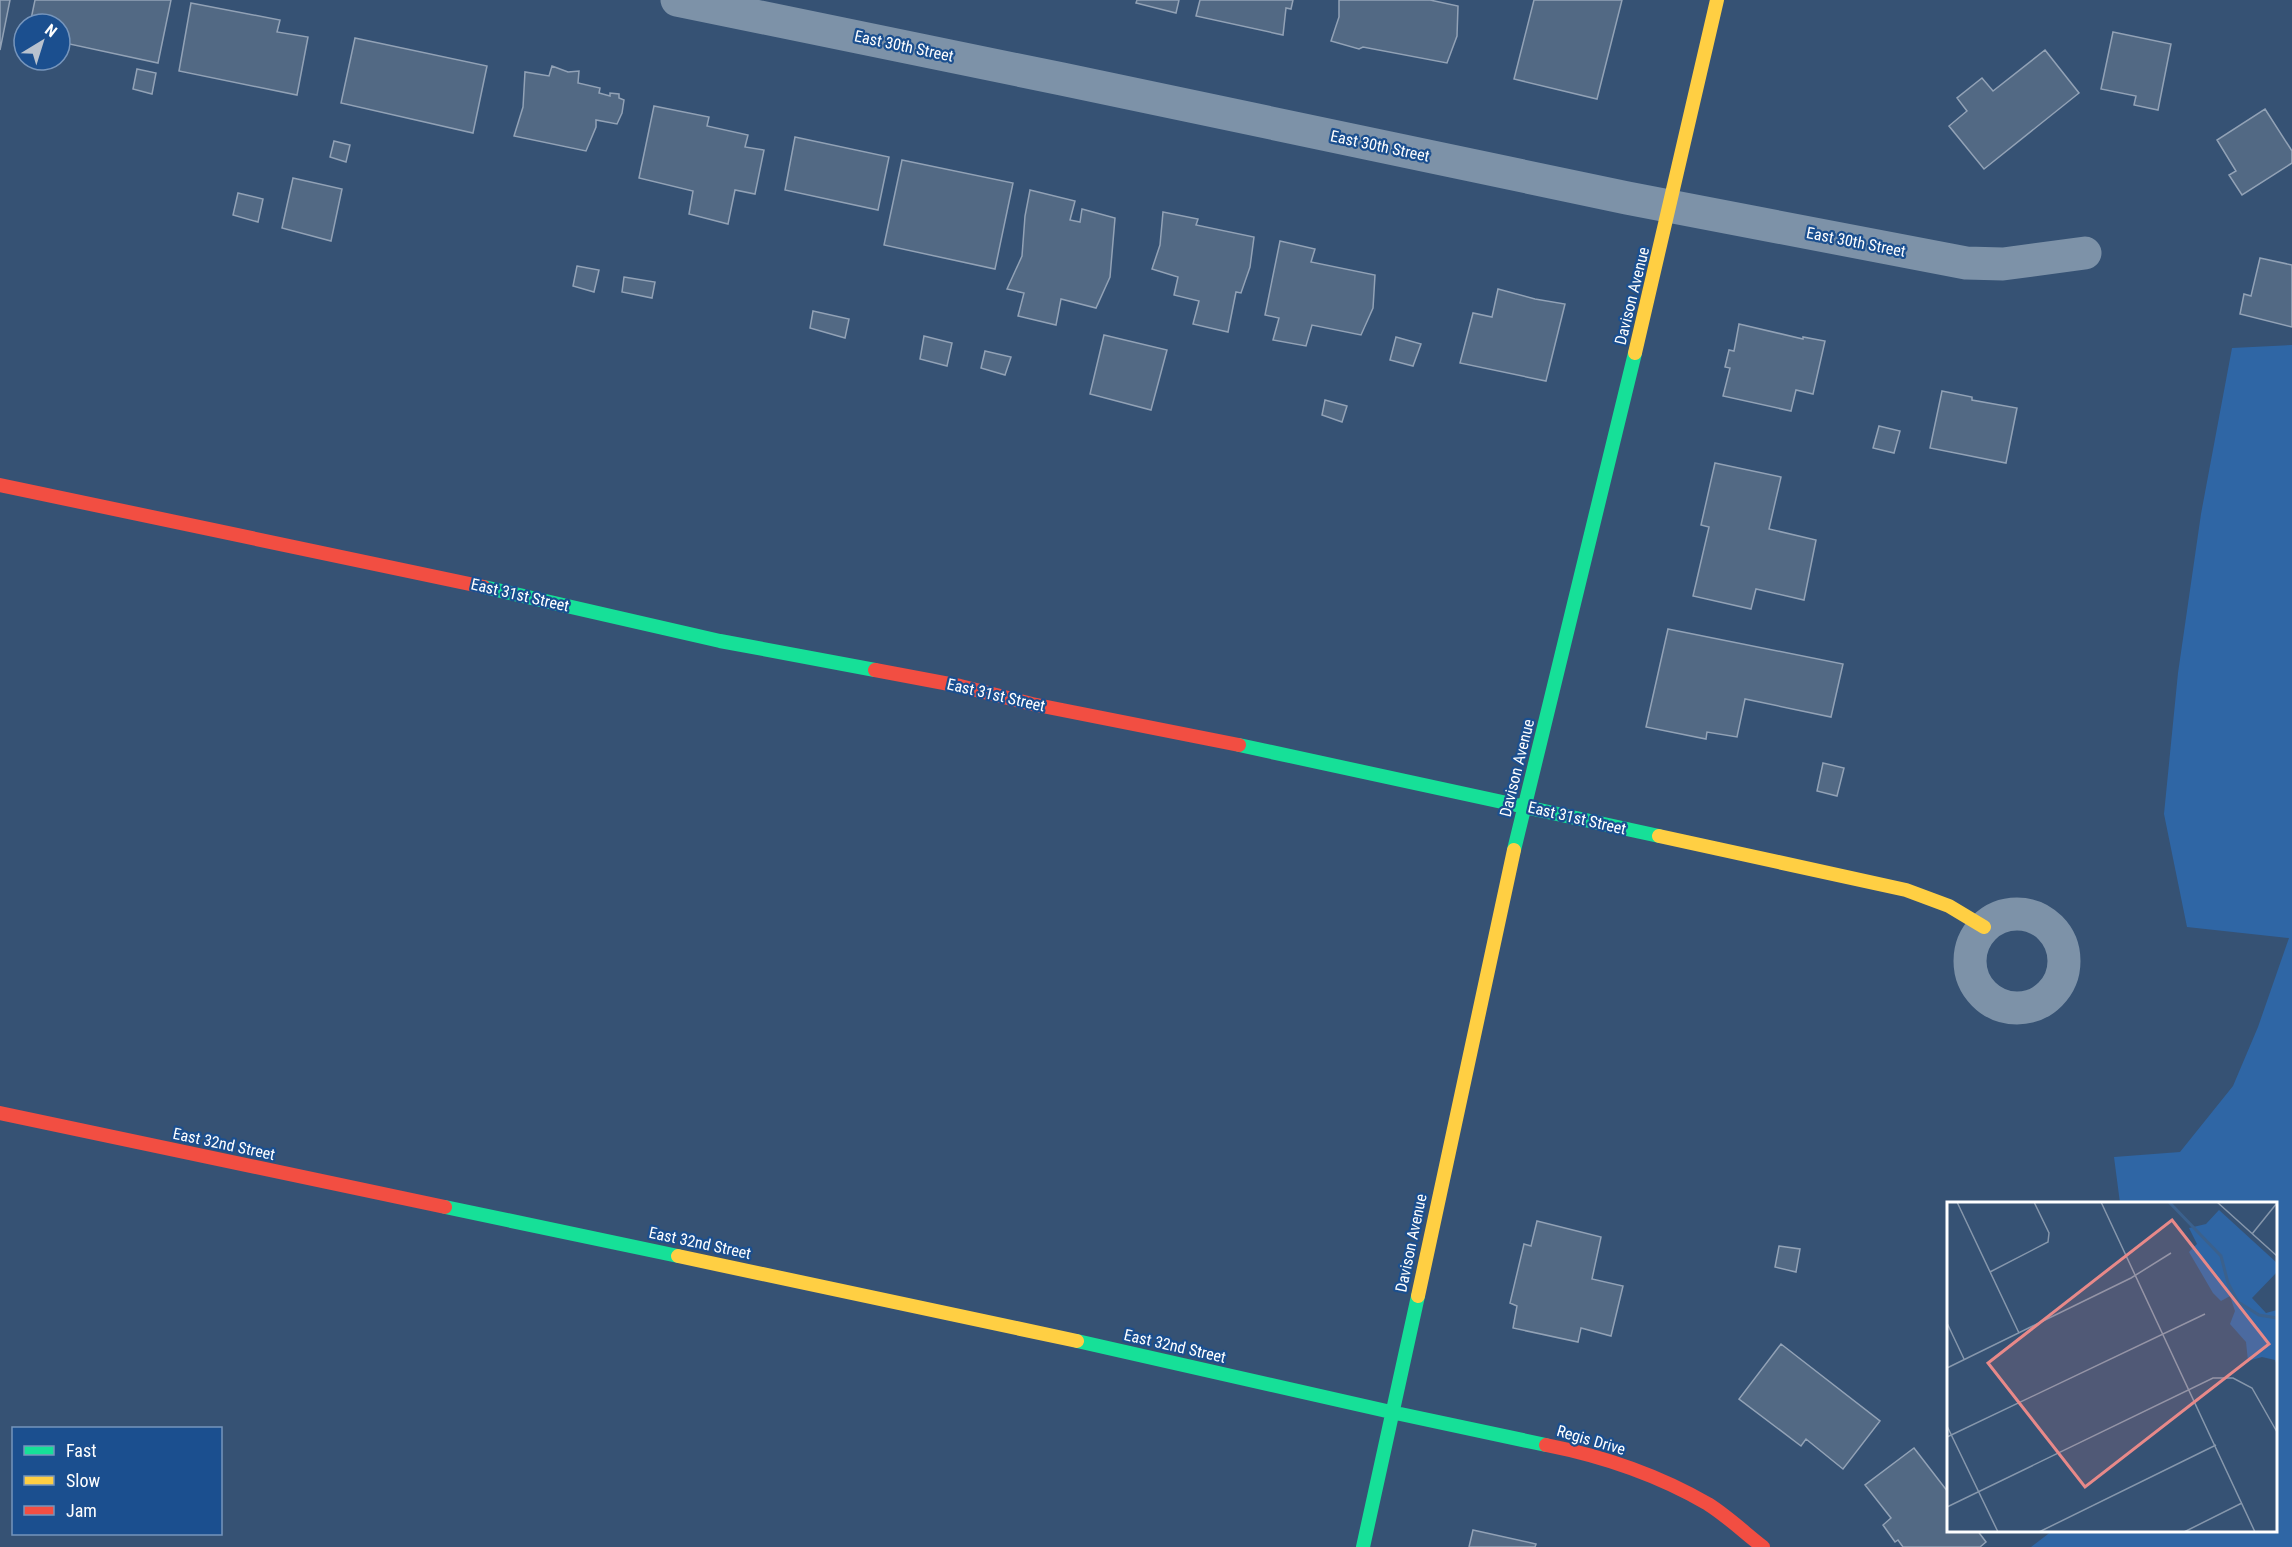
<svg xmlns="http://www.w3.org/2000/svg" width="2292" height="1547" font-family="'Roboto Condensed',sans-serif">
  <rect width="100%" height="100%" fill="#365274"/>
  <!-- green -->
  <path fill="#2f66a5" d="M2292 345V1547H2031L2052 1531 2276 1530V1204L2120 1203 2114 1157 2180 1152 2233 1086 2258 1027 2289 938 2187 927 2164 814 2178 673 2201 514 2232 348Z"/>
  <!-- building -->
  <path fill="#526984" stroke="#92a2b6" stroke-width="1.5" d="M0 0H10L0 50Z
    M35 0H171L158 63 60 42V24H30Z
    M1137 0H1179L1176 13 1136 3Z
    M1200 0H1293L1291 9 1286 8 1283 35 1196 16Z
    M1339 0H1430L1458 6 1457 36 1447 63 1363 47 1359 49 1331 41 1339 17Z
    M1534 0H1622L1597 99 1514 79Z
    M191 3 280 20 277 32 308 37 297 95 179 71Z
    M2113 32 2171 44 2158 110 2134 105 2136 96 2101 89Z
    M355 38 487 66 473 133 341 103Z
    M2045 50 2079 93 1984 169 1949 126 1967 111 1957 98 1982 78 1993 91Z
    M552 66 568 72 579 71 578 83 600 88 599 93 610 96V93L619 94V98L624 100 622 113 617 124 596 120V127L586 151 514 136 523 107 525 72 549 76Z
    M137 69 156 73 152 94 133 89Z
    M654 106 709 117 707 126 748 135 745 147 764 150 755 194 735 190 728 224 689 214 693 191 639 178Z
    M2265 109 2292 151V163L2242 195 2229 175 2236 171 2217 140Z
    M795 137 889 157 878 210 785 190Z
    M334 141 350 145 346 162 330 157Z
    M902 160 1013 183 995 269 884 245Z
    M293 178 342 189 331 241 282 228Z
    M1030 190 1075 201 1070 220 1080 222 1082 209 1115 218 1110 277 1096 308 1061 299 1056 325 1018 316 1024 293 1007 289 1022 256 1025 216Z
    M238 193 263 199 258 222 233 215Z
    M1163 212 1198 219 1196 225 1254 237 1250 267 1241 293 1236 292 1228 332 1193 324 1199 301 1174 295 1178 277 1152 269 1160 245Z
    M1280 241 1315 249 1311 262 1375 275 1373 308 1361 335 1312 325 1306 346 1273 340 1279 318 1265 315Z
    M2260 258 2292 265V327L2240 314 2244 294 2251 296Z
    M577 266 599 270 594 292 573 286Z
    M624 277 655 282 652 298 622 292Z
    M1498 289 1535 299 1565 304 1546 381 1460 363 1473 313 1492 317Z
    M813 311 849 319 845 338 810 328Z
    M1739 324 1803 339V337L1825 341 1813 394 1796 390 1791 411 1723 396 1730 368 1725 367 1729 350 1734 351Z
    M1104 335 1167 350 1151 410 1090 394Z
    M924 336 952 343 947 366 920 359Z
    M1396 337 1421 344 1413 366 1390 360Z
    M985 351 1011 357 1005 375 981 368Z
    M1942 391 1972 397V400L2017 408 2006 463 1930 448Z
    M1325 400 1347 406 1342 422 1322 415Z
    M1879 426 1900 431 1894 453 1873 448Z
    M1715 463 1781 477 1769 529 1816 540 1804 600 1756 589 1751 609 1693 596 1709 527 1701 525Z
    M1668 629 1843 664 1831 717 1745 699 1737 737 1707 732 1706 739 1646 727Z
    M1823 763 1844 768 1837 796 1817 791Z
    M1537 1221 1601 1237 1592 1279 1623 1286 1611 1336 1581 1328 1578 1342 1513 1328 1517 1306 1510 1303 1524 1244 1531 1246Z
    M1779 1246 1800 1249 1796 1272 1775 1267Z
    M1781 1344 1880 1421 1843 1469 1806 1439 1801 1446 1739 1399Z
    M1914 1448 1948 1492V1530H1977L1986 1542 1980 1547H1903L1898 1540 1895 1542 1883 1525 1891 1518 1865 1485Z
    M1473 1530 1536 1544 1535 1547H1469Z"/>
  <g fill="none" stroke-linecap="round" stroke-linejoin="round">
    <!-- street -->
    <path stroke="#7d92a8" stroke-width="33" d="M677 0 1062 79 1627 198 1966 263 2003 264 2085 253
      M1970 961a47 47 0 1 1 94 0a47 47 0 1 1-94 0Z"/>
    <!-- fast -->
    <path stroke="#16e098" stroke-width="14" d="M484 587 720 641 875 670
      M1239 745 1659 836
      M1514 850 1635 353
      M445 1207 678 1256
      M1077 1341 1391 1412 1546 1445
      M1363 1547 1418 1296"/>
    <!-- slow -->
    <path stroke="#ffcf43" stroke-width="14" d="M1635 353 1717 0
      M1659 836 1906 890 1949 906 1984 927
      M678 1256 1077 1341
      M1418 1296 1514 850"/>
    <!-- jam -->
    <path stroke="#f24e42" stroke-width="14" d="M0 485 484 587
      M875 670 960 686 1032 704 1239 745
      M0 1113 445 1207
      M1546 1445C1602 1456 1658 1475 1708 1504 1727 1516 1745 1533 1763 1547"/>
  </g>
  <g text-anchor="middle" dominant-baseline="central" stroke-width="4.5" stroke-linejoin="round" paint-order="stroke">
    <!-- street labels -->
    <g font-size="16" fill="#fff" stroke="#1b4f8f">
      <text transform="translate(904 46) rotate(12)">East 30th Street</text>
      <text transform="translate(1380 146) rotate(12)">East 30th Street</text>
      <text transform="translate(1856 242) rotate(11)">East 30th Street</text>
      <text transform="translate(1632 296) rotate(-76)">Davison Avenue</text>
      <text transform="translate(520 595) rotate(13)">East 31st Street</text>
      <text transform="translate(996 695) rotate(13)">East 31st Street</text>
      <text transform="translate(1517 768) rotate(-76)">Davison Avenue</text>
      <text transform="translate(1577 818) rotate(13)">East 31st Street</text>
      <text transform="translate(224 1144) rotate(12)">East 32nd Street</text>
      <text transform="translate(700 1243) rotate(12)">East 32nd Street</text>
      <text transform="translate(1411 1243) rotate(-78)">Davison Avenue</text>
      <text transform="translate(1175 1346) rotate(13)">East 32nd Street</text>
      <text transform="translate(1591 1440) rotate(16)">Regis Drive</text>
    </g>
  </g>
  <!-- overview -->
  <g transform="translate(1947 1202)">
    <rect width="330" height="330" fill="#365274"/>
    <path d="M272 8 330 61V70L305 96 319 111 330 108V164L328 158 315 155 301 159 299 140 283 122 288 109 283 94 274 99 266 91 242 50 250 42 242 26 259 22Z" fill="#2f66a5"/>
    <path fill="none" stroke="#3b618d" stroke-width="3" d="M222 0 274 54 281 81 291 100 312 113 330 116"/>
    <path fill="none" stroke="#8697ac" stroke-width="1.5" d="M10 0 72 131M154 0 308 330M270 0 330 54M305 32 330 1M43 70 101 40 102 31 87 0M0 121 17 157M0 166 184 76 224 51M0 224 51 330M0 235 258 112M0 305 266 176H286L305 186 330 230M92 330 269 243M237 330 295 301"/>
    <path fill="#e88989" fill-opacity="0.15" stroke="#e88989" stroke-width="3" d="M225 18 322 142 138 285 41 161Z"/>
    <rect width="330" height="330" fill="none" stroke="#fff" stroke-width="3"/>
  </g>
  <!-- legend -->
  <rect x="12" y="1427" width="210" height="108" fill="#1b4f8f" stroke="#7695bc" stroke-width="1.5"/>
  <rect x="24" y="1446" width="30" height="9" fill="#16e098" stroke="#7695bc" stroke-width="1.5"/>
  <text x="66" y="1457" font-size="18" fill="#ffffff">Fast</text>
  <rect x="24" y="1476" width="30" height="9" fill="#ffcf43" stroke="#7695bc" stroke-width="1.5"/>
  <text x="66" y="1487" font-size="18" fill="#ffffff">Slow</text>
  <rect x="24" y="1506" width="30" height="9" fill="#f24e42" stroke="#7695bc" stroke-width="1.5"/>
  <text x="66" y="1517" font-size="18" fill="#ffffff">Jam</text>
  <!-- north arrow -->
  <g transform="translate(42 42) rotate(38)"><circle r="28" fill="#1b4f8f" stroke="#7695bc" stroke-width="1.5"/>
  <path d="M0-4.5L10 22L0 15L-10 22Z" fill="#b9c2ce"/>
  <text y="-9" font-size="16" font-weight="bold" text-anchor="middle" fill="#ffffff">N</text>
  </g>
</svg>
